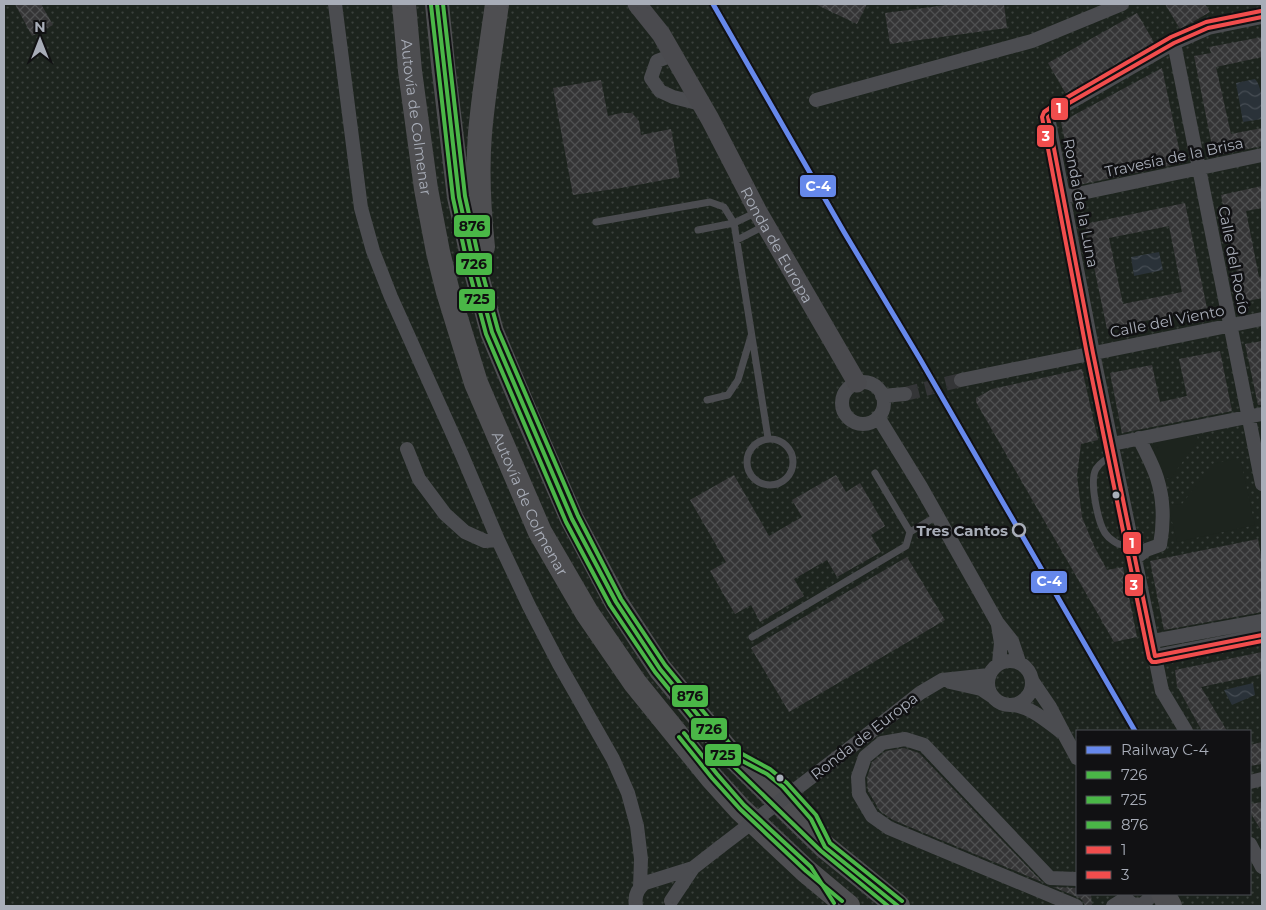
<svg xmlns="http://www.w3.org/2000/svg" width="1266" height="910" font-family="Montserrat,sans-serif">
  <defs>
    <pattern id="park-dots" width="8" height="8" patternUnits="userSpaceOnUse" patternTransform="scale(1.25)"><rect width="8" height="8" fill="#1d241e"/><path d="M2 2h.1M6 6h.1" fill="none" stroke="#3b413d" stroke-width="1.8" stroke-linecap="round"/></pattern>
    <pattern id="water-waves" width="16" height="10" patternUnits="userSpaceOnUse" patternTransform="scale(1.25)"><rect width="16" height="10" fill="#2a3239"/><path d="M0 5q4-4 8 0t8 0" fill="none" stroke="#464d54"/></pattern>
    <pattern id="building-cross-hatch" width="8" height="8" patternUnits="userSpaceOnUse" patternTransform="scale(1.25)"><rect width="8" height="8" fill="#353536"/><path d="M0 0l8 8M0 8l8-8" fill="none" stroke="#4f5051"/></pattern>
  </defs>
  <rect width="100%" height="100%" fill="#171717"/>
  <!-- park -->
  <path fill="url(#park-dots)" fill-rule="evenodd" d="M4 4H1262V906H4ZM1077 731H1250V894H1077Z"/>
  <!-- garden -->
  <path fill="#1d241e" d="M1196 431 1198 440 1171 478 1162 479 1152 441Z
    M1240 458 1255 525 1177 542 1168 505 1182 504 1213 464Z"/>
  <!-- water -->
  <path fill="url(#water-waves)" d="M1255 79C1263 87 1262 108 1262 119L1243 122 1236 83Z
    M1159 252 1163 270 1134 276 1131 257Z
    M1253 683 1255 695 1232 705 1224 690Z"/>
  <!-- building -->
  <path fill="url(#building-cross-hatch)" fill-rule="evenodd" d="M15 4H41L53 25 32 36Z
    M815 4H867L857 24Z
    M954 4H1004L1007 28 890 44 885 13Z
    M1165 4H1205L1210 12 1180 29Z
    M1137 13 1155 44 1066 94 1048 63Z
    M1262 37V57L1216 67 1231 134 1262 128V146L1214 156 1194 56 1211 53 1209 47Z
    M1162 68 1182 163 1074 186 1061 122Z
    M601 80 608 116 621 113H632L639 121 641 135 671 129 680 177 621 188 573 195 553 88Z
    M1262 186V208L1246 211 1259 277 1262 276V298L1243 302 1221 195Z
    M1185 203 1207 308 1107 329 1085 224ZM1169 226 1182 292 1123 304 1109 238Z
    M1262 341V405H1258L1245 344Z
    M1220 351 1232 411 1122 433 1110 373 1152 365 1160 402 1187 396 1179 359Z
    M1082 369 1098 440 1081 444 1077 476 1082 517 1094 546 1107 570 1123 567 1137 637 1114 642 976 402V398L992 389Z
    M734 475 769 536 802 517 792 500 836 475 846 492 860 483 885 526 871 535 881 552 837 577 827 560 794 579 804 596 760 622 751 605 735 614 710 571 726 562 690 500Z
    M1258 539 1262 561V612L1164 630 1150 561Z
    M907 557 945 620 789 712 751 648Z
    M1262 652V674L1201 687 1227 731H1202L1177 686 1175 670Z
    M1262 742V764L1250 766V745Z
    M904 748 919 753 1042 882 893 820 880 811 868 791 867 778 872 762 886 751Z
    M1262 802V832L1250 812V804Z
    M1053 887 1077 888V894H1091L1092 906H1085L1083 901 1080 898Z"/>
  <g fill="none" stroke-linecap="round" stroke-linejoin="round">
    <!-- street-tunnel -->
    <path stroke="#343537" stroke-width="14" stroke-dasharray="14 7" stroke-linecap="butt" d="M905 394 961 380"/>
    <!-- lane -->
    <path stroke="#4b4c50" stroke-width="7" d="M596 222 710 202 724 207 734 223 768 438
      M698 230 734 223 757 212
      M737 240 766 225
      M707 400 728 395 738 380 751 336
      M747 462a23 23 0 1 1 46 0a23 23 0 1 1-46 0Z
      M1114 456C1107 458 1100 463 1096 469 1089 481 1098 522 1105 533 1109 539 1118 545 1124 545 1127 546 1129 544 1132 544
      M875 473 910 532
      M752 637 906 546 910 532 937 516
      M762 772 783 787 802 808"/>
    <!-- street -->
    <path stroke="#4b4c50" stroke-width="14" d="M335 4 361 208 373 251 391 297 462 455 498 540 529 606 559 664 613 759 628 793 637 826 641 859 640 887
      M1174 43 1262 484
      M673 55 657 61 651 78 660 91 673 97 701 104
      M816 100 1032 41 1122 4
      M1063 197 1262 155
      M961 380 1262 319
      M842 403a21 21 0 1 1 42 0a21 21 0 1 1-42 0Z
      M882 396 905 394
      M878 417 921 487 997 622 1012 641 1019 662
      M1112 444 1262 414
      M407 449 419 479 445 514 465 532 485 541 498 540
      M1135 558 1146 550 1160 545C1164 523 1164 500 1157 478 1153 465 1145 451 1139 438
      M998 625 1001 643 999 663
      M1153 641 1262 621
      M1155 656 1262 635
      M988 683a22 22 0 1 1 44 0a22 22 0 1 1-44 0Z
      M950 682 981 689 993 697
      M1033 682 1050 707 1064 734 1077 758
      M1014 705C1032 708 1045 720 1060 731
      M1186 731 1162 691 1093 353 1048 117 1057 110 1174 43 1208 28 1262 17
      M868 734 920 693 942 680 989 675
      M1250 782 1262 779
      M1250 844 1262 867
      M1124 894C1130 908 1145 909 1151 894
      M671 901 693 868 720 847
      M636 906C634 896 637 889 645 883L693 868
      M1076 906 889 828 872 816 859 794 858 777 865 757 882 743 905 739 924 745 1050 878 1077 879
      M1113 906 1126 898"/>
    <!-- secondary -->
    <path stroke="#4a4a4e" stroke-width="19" id="s1" d="M637 4 661 34 710 119 758 212 857 383"/>
    <!-- highway -->
    <g stroke="#4e4e51" stroke-width="24">
      <path id="s2" d="M404 4 410 71 426 189 438 252 448 292 476 383 540 532 587 613 635 683 712 778 740 809 806 871 848 906"/>
      <path d="M437 4 443 64 459 197 474 265 492 332 525 411 572 519 616 602 660 669 731 755 825 847 898 906"/>
      <path d="M483 247C479 210 477 171 480 133 484 89 491 47 497 4"/>
      <path d="M1163 894 1170 906"/>
    </g>
    <!-- street-bridge -->
    <path stroke="#4b4c50" stroke-width="14" d="M720 847 868 734"/>
    <defs>
      <path id="bus-1" d="M437 4 459 197 474 265 492 332 572 519 616 602 660 669 731 755 767 774 783 787 811 819 825 847 898 906
        M679 737 712 778 740 809 806 871 842 901"/>
      <path id="bus-2" d="M431 5 453 198 468 267 486 334 566 522 610 605 655 672 726 759 821 851 888 906"/>
      <path id="bus-3" d="M443 4 465 196 480 264 498 330 578 516 621 599 665 665 735 750 770 769 787 783 816 815 830 843 902 901
        M684 733 717 774 744 805 811 867 834 903"/>
      <path id="bus-4" d="M1262 17 1208 28 1174 43 1057 110 1048 117 1093 353 1155 656 1262 635"/>
      <path id="bus-5" d="M1261 11 1206 22 1171 37 1054 105 1044 112 1042 117 1087 354 1149 658 1152 662H1156L1262 641"/>
    </defs>
    <!-- bus-1 casing -->
    <use href="#bus-1" stroke="#111113" stroke-width="8"/>
    <!-- bus-2 casing -->
    <use href="#bus-2" stroke="#111113" stroke-width="8"/>
    <!-- bus-3 casing -->
    <use href="#bus-3" stroke="#111113" stroke-width="8"/>
    <!-- bus-4 casing -->
    <use href="#bus-4" stroke="#111113" stroke-width="8"/>
    <!-- bus-5 casing -->
    <use href="#bus-5" stroke="#111113" stroke-width="8"/>
    <!-- bus-1 -->
    <use href="#bus-1" stroke="#4ab747" stroke-width="4"/>
    <!-- bus-2 -->
    <use href="#bus-2" stroke="#4ab747" stroke-width="4"/>
    <!-- bus-3 -->
    <use href="#bus-3" stroke="#4ab747" stroke-width="4"/>
    <!-- bus-4 -->
    <use href="#bus-4" stroke="#f14d4d" stroke-width="4"/>
    <!-- bus-5 -->
    <use href="#bus-5" stroke="#f14d4d" stroke-width="4"/>
    <defs>
      <path id="rail-1" d="M713 4 844 232 920 359 1135 731"/>
    </defs>
    <!-- rail-1 casing -->
    <use href="#rail-1" stroke="#111113" stroke-width="9"/>
    <!-- rail-1 -->
    <use href="#rail-1" stroke="#6688eb" stroke-width="5"/>
  </g>
  <!-- markers -->
  <g fill="#a8adb8" stroke="#111113" stroke-width="2">
    <circle cx="1116" cy="495" r="4.5"/>
    <circle cx="780" cy="778" r="4.5"/>
  </g>
  <circle fill="#111113" stroke="#a8adb8" stroke-width="2.5" cx="1019" cy="530" r="6"/>
  <g text-anchor="middle" dominant-baseline="central" stroke-width="5" stroke-linejoin="round" paint-order="stroke">
    <!-- street labels -->
    <g font-size="15" fill="#a8adb8" stroke="#111113">
      <text stroke="none"><textPath href="#s2" startOffset="114">Autovía de Colmenar</textPath></text>
      <text transform="translate(1174 157) rotate(-12)">Travesía de la Brisa</text>
      <text transform="translate(1081 203) rotate(79)">Ronda de la Luna</text>
      <text stroke="none"><textPath href="#s1" startOffset="279">Ronda de Europa</textPath></text>
      <text transform="translate(1234 260) rotate(79)">Calle del Rocío</text>
      <text transform="translate(1167 321) rotate(-11)">Calle del Viento</text>
      <text stroke="none"><textPath href="#s2" startOffset="519">Autovía de Colmenar</textPath></text>
      <text transform="translate(864 736) rotate(-38)">Ronda de Europa</text>
    </g>
    <!-- stop labels -->
    <g font-size="15" font-weight="bold" fill="#a8adb8" stroke="#111113" text-anchor="end">
      <text x="1008" y="530">Tres Cantos</text>
    </g>
  </g>
  <g stroke="#111113" stroke-width="2">
    <rect x="1050" y="97" width="19" height="24" rx="5" fill="#f14d4d"/>
    <rect x="1036" y="124" width="19" height="24" rx="5" fill="#f14d4d"/>
    <rect x="799" y="174" width="38" height="24" rx="5" fill="#6688eb"/>
    <rect x="453" y="214" width="38" height="24" rx="5" fill="#4ab747"/>
    <rect x="455" y="252" width="38" height="24" rx="5" fill="#4ab747"/>
    <rect x="458" y="288" width="38" height="24" rx="5" fill="#4ab747"/>
    <rect x="1122" y="531" width="20" height="24" rx="5" fill="#f14d4d"/>
    <rect x="1030" y="570" width="38" height="24" rx="5" fill="#6688eb"/>
    <rect x="1124" y="573" width="20" height="24" rx="5" fill="#f14d4d"/>
    <rect x="671" y="684" width="38" height="24" rx="5" fill="#4ab747"/>
    <rect x="690" y="717" width="38" height="24" rx="5" fill="#4ab747"/>
    <rect x="704" y="743" width="38" height="24" rx="5" fill="#4ab747"/>
  </g>
  <g font-size="14" text-anchor="middle" font-weight="bold" fill="#fff">
    <text x="1059" y="113">1</text>
    <text x="1046" y="141">3</text>
    <text x="818" y="191">C-4</text>
    <text x="1132" y="548">1</text>
    <text x="1049" y="586">C-4</text>
    <text x="1134" y="590">3</text>
  </g>
  <g font-size="14" text-anchor="middle" font-weight="bold" fill="#111">
    <text x="472" y="231">876</text>
    <text x="474" y="269">726</text>
    <text x="477" y="304">725</text>
    <text x="690" y="701">876</text>
    <text x="709" y="734">726</text>
    <text x="723" y="760">725</text>
  </g>
  <!-- border -->
  <rect width="1266" height="910" fill="none" stroke="#a8adb8" stroke-width="10"/>
  <!-- legend -->
  <rect x="1076" y="730" width="175" height="165" fill="#111113" stroke="#4d4f55"/>
  <rect x="1086" y="746" width="25" height="8" fill="#6688eb" stroke="#4d4f55"/>
  <text x="1121" y="755" font-size="15" fill="#a8adb8">Railway C-4</text>
  <rect x="1086" y="771" width="25" height="8" fill="#4ab747" stroke="#4d4f55"/>
  <text x="1121" y="780" font-size="15" fill="#a8adb8">726</text>
  <rect x="1086" y="796" width="25" height="8" fill="#4ab747" stroke="#4d4f55"/>
  <text x="1121" y="805" font-size="15" fill="#a8adb8">725</text>
  <rect x="1086" y="821" width="25" height="8" fill="#4ab747" stroke="#4d4f55"/>
  <text x="1121" y="830" font-size="15" fill="#a8adb8">876</text>
  <rect x="1086" y="846" width="25" height="8" fill="#f14d4d" stroke="#4d4f55"/>
  <text x="1121" y="855" font-size="15" fill="#a8adb8">1</text>
  <rect x="1086" y="871" width="25" height="8" fill="#f14d4d" stroke="#4d4f55"/>
  <text x="1121" y="880" font-size="15" fill="#a8adb8">3</text>
  <!-- north arrow -->
  <g transform="translate(40 40)" stroke="#111113" stroke-width="4" paint-order="stroke">
  <path d="M0-4L9 19L0 12L-9 19Z" fill="#a8adb8"/>
  <text y="-8" font-size="14" font-weight="bold" text-anchor="middle" fill="#a8adb8">N</text>
  </g>
</svg>
